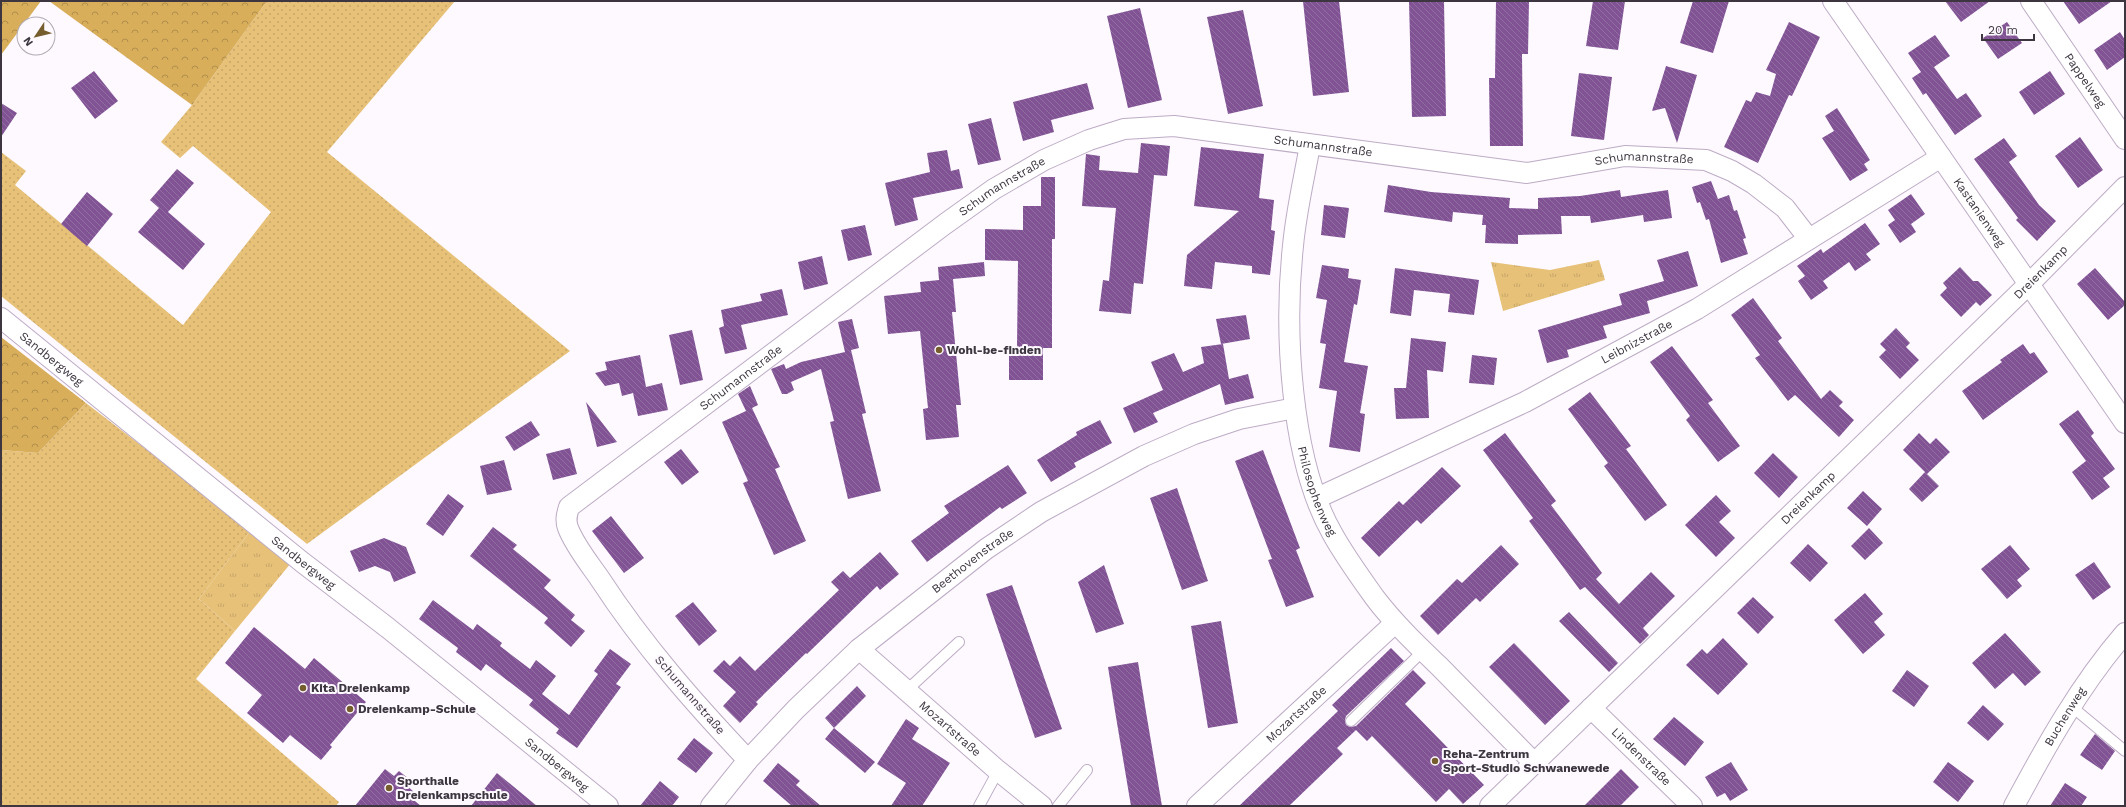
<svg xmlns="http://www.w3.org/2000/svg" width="2126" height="807" font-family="'Work Sans',sans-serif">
  <defs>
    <pattern id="grass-dots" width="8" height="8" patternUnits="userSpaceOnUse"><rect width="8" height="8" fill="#e7c178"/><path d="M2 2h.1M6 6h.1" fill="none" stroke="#c7a669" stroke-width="1.8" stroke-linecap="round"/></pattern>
    <pattern id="forest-crowns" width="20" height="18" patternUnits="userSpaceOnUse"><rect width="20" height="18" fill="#d9ae5b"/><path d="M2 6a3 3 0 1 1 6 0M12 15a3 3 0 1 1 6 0" fill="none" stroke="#b18e4d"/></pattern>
    <pattern id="park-tufts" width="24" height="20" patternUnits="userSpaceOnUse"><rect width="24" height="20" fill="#e7c178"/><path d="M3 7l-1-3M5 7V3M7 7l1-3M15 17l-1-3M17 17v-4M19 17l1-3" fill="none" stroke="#c7a669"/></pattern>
    <pattern id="building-back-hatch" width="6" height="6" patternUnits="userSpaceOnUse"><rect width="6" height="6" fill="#815395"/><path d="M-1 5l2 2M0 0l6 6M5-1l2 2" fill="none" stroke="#926fa1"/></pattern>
  </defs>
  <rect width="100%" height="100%" fill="#fdf9ff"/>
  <!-- grass -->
  <path fill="url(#grass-dots)" d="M267 1H455L327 152 570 351 307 544 1 296V152L26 171 15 185 183 325 271 212 193 146 180 158 161 142 192 105Z
    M86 403 251 530 199 599 235 631 196 679 339 802 336 806H1V450L38 453Z"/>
  <!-- forest -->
  <path fill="url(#forest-crowns)" d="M1 1H41L1 55Z
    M49 1H267L192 105Z
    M1 337 86 403 38 453 1 450Z"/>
  <!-- park -->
  <path fill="url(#park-tufts)" d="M1599 260 1605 280 1503 311 1491 262 1550 270Z
    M251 530 291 563 235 631 199 599Z"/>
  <!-- building -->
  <path fill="url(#building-back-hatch)" d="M1303 1H1339L1349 92 1313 96Z
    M1409 1H1444L1446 116 1412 117Z
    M1496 1H1529L1528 54H1522L1523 146H1490L1489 78H1495Z
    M1593 1H1625L1618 50 1586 46Z
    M1693 1H1729L1713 53 1680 43Z
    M1945 1H1990L1961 22Z
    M2063 1H2112L2079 24Z
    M1140 8 1162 100 1128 108 1107 16Z
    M1243 10 1263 106 1228 114 1207 17Z
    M1789 22 1820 37 1792 96 1789 95 1758 163 1724 147 1746 100 1751 102 1756 92 1770 96 1776 74 1766 70Z
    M2007 22 2022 43 1998 59 1983 38Z
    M2120 32 2125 40V57L2107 70 2094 50Z
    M1935 35 1950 56 1934 67 1957 99 1966 93 1982 116 1955 135 1926 93 1923 95 1912 78 1921 72 1908 53Z
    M1666 66 1697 75 1677 143 1665 108 1652 111Z
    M94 71 118 101 95 119 71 88Z
    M2050 71 2065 94 2034 115 2019 92Z
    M1579 73 1612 77 1604 140 1571 136Z
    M1087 83 1094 109 1051 120 1054 132 1023 141 1013 102Z
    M1 103 17 113 1 137Z
    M1837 108 1870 160 1864 164 1868 170 1850 181 1822 138 1834 131 1825 116Z
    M991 118 1001 160 978 165 968 124Z
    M2080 137 2103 170 2078 188 2055 156Z
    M2004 138 2017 156 2009 162 2039 205 2056 221 2037 241 2016 220 2018 218 1974 159Z
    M1141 143 1170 146 1167 176 1154 175 1143 284 1134 283 1131 314 1099 311 1103 280 1109 281 1116 208 1082 206 1086 154 1100 156 1099 170 1138 173Z
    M1201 147 1264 154 1259 198 1274 200 1271 230 1275 231 1270 275 1252 273V266L1215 262 1212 289 1184 286 1187 255 1239 211 1194 206Z
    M947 150 951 171 959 169 963 188 913 198 918 220 895 226 885 183 930 172 927 153Z
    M177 169 194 183 168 212 205 244 183 270 138 232 159 208 150 200Z
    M1041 177H1055V239H1052V348H1043V380H1009V347H1017L1018 261 985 260V229L1023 230V206H1041Z
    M1711 181 1718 199 1729 195 1734 211 1737 210 1746 238 1743 239 1748 254 1721 263 1709 219 1706 220 1700 202 1697 203 1692 187Z
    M1388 185 1431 192 1510 198 1509 208 1538 209V198L1580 196 1620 190 1621 197 1668 190 1672 218 1644 222 1643 215 1591 223 1590 216H1561L1562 234 1518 235V244L1485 243 1486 225H1482L1483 215 1453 212 1452 222 1384 212Z
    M87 192 113 214 87 246 61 224Z
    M1911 194 1925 214 1911 224 1916 232 1900 243 1888 225 1895 220 1888 210Z
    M1324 205 1349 208 1345 238 1321 235Z
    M1865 223 1880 244 1866 254 1871 260 1855 271 1849 262 1823 281 1828 288 1811 300 1798 281 1805 276 1797 266 1821 249 1823 253Z
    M865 225 872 255 848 261 841 230Z
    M1688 251 1698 286 1647 301 1650 313 1603 326 1607 338 1567 350 1569 357 1547 363 1538 330 1622 305 1619 294 1664 281 1657 260Z
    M822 256 828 284 804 290 798 262Z
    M984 262 985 276 953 279 956 312H952L961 405H956L959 437 926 440 923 409 928 408 920 331 888 334 884 296 921 292 920 282 939 280 938 267Z
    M1322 265 1349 269 1348 278 1361 280 1357 305 1354 304 1344 362 1368 366 1360 413 1365 414 1360 452 1329 447 1337 391 1319 388 1326 344 1320 343 1327 300 1316 298Z
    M1960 267 1973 281H1978L1992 295 1980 306 1976 302 1961 317 1940 295 1947 288 1943 283Z
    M1395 268 1479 280 1474 315 1448 312 1450 294 1414 290 1411 316 1390 313Z
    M2095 268 2125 302V305L2108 320 2077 284Z
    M782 289 788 315 741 325 747 349 725 354 719 328 724 326 721 310 762 301 760 294Z
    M1753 298 1782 338 1778 341 1821 399 1830 390 1843 402 1839 406 1854 420 1839 437 1795 395 1788 401 1755 358 1760 355 1731 315Z
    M1246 315 1250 339 1221 344 1216 319Z
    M852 319 859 348 851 350 866 413 862 414 881 491 848 499 830 422 834 421 821 369 791 382 794 390 787 394H782L771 369 784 364 786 369 801 362 845 352 838 322Z
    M1896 328 1910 343 1906 347 1919 360 1900 379 1879 357 1886 350 1880 344Z
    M692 330 703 380 680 385 669 335Z
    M1411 338 1446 342 1443 372 1427 370 1429 418 1396 419 1394 388H1406Z
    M1223 344 1229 379 1248 374 1254 398 1225 405 1220 384 1153 413 1158 422 1134 433 1123 408 1163 390 1151 362 1174 353 1183 372 1204 363 1201 347Z
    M2023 344 2030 354 2034 352 2048 372 1983 420 1962 391 2002 362 2000 360Z
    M1672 346 1713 400 1708 403 1740 446 1718 462 1686 420 1690 416 1650 362Z
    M640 355 646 387 662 383 668 410 638 416 633 393 622 396 619 383 605 386 595 373 607 370 605 362Z
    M1472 355 1497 358 1494 385 1469 383Z
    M750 386 758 405 752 408 780 467 775 469 806 541 774 555 743 483 748 481 722 422 746 411 738 394Z
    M1590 392 1631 446 1626 449 1667 505 1645 521 1604 466 1608 463 1568 409Z
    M586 402 617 442 597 447Z
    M2078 410 2094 433 2091 436 2115 469 2103 478 2110 487 2092 500 2072 472 2086 461 2059 424Z
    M1100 420 1112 443 1074 463 1076 467 1051 482 1037 460 1077 435 1076 432Z
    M531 421 540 435 514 451 505 437Z
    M1505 433 1556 501 1551 505 1602 573 1596 579 1619 604 1651 572 1675 596 1643 628 1649 635 1640 644 1585 587 1580 590 1529 521 1533 518 1483 450Z
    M1919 433 1930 444 1936 438 1950 452 1927 474 1903 450Z
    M570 448 577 474 553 480 546 454Z
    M681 449 699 472 682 485 664 462Z
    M1263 450 1300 548 1296 550 1314 597 1286 607 1268 560 1272 559 1235 461Z
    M1773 453 1798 477 1779 498 1754 473Z
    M504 460 512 490 487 495 480 466Z
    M1008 465 1027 493 1002 509 1000 507 927 562 911 541 949 513 944 506Z
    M1442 467 1461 486 1421 524 1417 520 1379 557 1361 538 1399 501 1403 505Z
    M1925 472 1939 486 1922 502 1909 489Z
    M1177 488 1208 581 1182 590 1150 498Z
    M1863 491 1882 509 1867 526 1847 508Z
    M448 494 464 506 443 536 426 524Z
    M1716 495 1731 511 1719 522 1735 538 1716 557 1685 525Z
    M611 516 644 558 624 573 592 531Z
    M493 527 517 545 513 549 551 580 544 588 575 615 571 620 585 631 571 647 544 623 548 618 470 556Z
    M1869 528 1883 543 1865 560 1851 546Z
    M384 538 406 547 416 573 394 582 390 572 375 566 359 572 350 551Z
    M1808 544 1828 563 1810 582 1790 563Z
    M1501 545 1519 564 1480 602 1476 598 1438 635 1420 616 1457 579 1462 583Z
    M2010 545 2030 569 2017 580 2022 586 2007 599 1981 569Z
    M880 552 899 574 880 590 877 586 807 654 806 653 756 702 758 704 740 723 723 706 736 692 713 671 724 660 730 666 740 656 755 671 839 590 831 582 843 571 850 578Z
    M2094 562 2111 587 2093 600 2075 575Z
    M1104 565 1124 624 1096 633 1078 582Z
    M1012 585 1062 729 1035 738 986 594Z
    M1865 593 1883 614 1874 622 1885 635 1863 654 1834 620Z
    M1753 597 1774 617 1758 634 1737 613Z
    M433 600 473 630 477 624 502 643 500 646 530 669 536 660 556 676 542 694 569 715 598 674 594 671 610 649 631 664 616 684 621 687 577 748 556 733 559 729 529 705 533 700 486 664 481 671 456 652 458 648 419 619Z
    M693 602 717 631 699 646 675 616Z
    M1569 612 1618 663 1609 672 1559 621Z
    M1221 621 1238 723 1208 728 1191 626Z
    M254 627 305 669 314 658 366 702 330 745 332 747 321 760 290 735 283 743 247 713 262 695 225 663Z
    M2005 633 2041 672 2025 686 2013 673 1995 689 1972 663Z
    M1723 638 1748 664 1718 695 1686 665 1702 649 1707 654Z
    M1514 643 1570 701 1545 725 1489 667Z
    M1391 648 1404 661 1346 716 1345 720 1346 725 1350 727 1356 726 1413 670 1426 683 1405 704 1484 785 1463 804 1449 789 1436 802 1372 736 1367 741 1356 730 1337 748 1343 754 1289 806H1239L1338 711 1332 705Z
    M1138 662 1146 712 1162 806H1131L1116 717 1108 667Z
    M1907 670 1929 686 1914 707 1892 691Z
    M857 686 866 696 834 728 825 718Z
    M1983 705 2004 724 1988 741 1967 723Z
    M1674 717 1704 742 1685 766 1653 739Z
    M906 719 919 728 912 739 950 763 922 806H891L906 783 877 764Z
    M834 728 875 762 865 773 825 739Z
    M2095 734 2115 751 2102 770 2080 755Z
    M694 738 713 753 696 773 677 759Z
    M1731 762 1748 790 1730 801 1725 793 1717 797 1705 777Z
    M1948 762 1974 781 1958 802 1933 782Z
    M778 763 800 781 796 785 821 806H792L763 781Z
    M385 769 394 776 399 771 409 779 405 784 414 792 410 797 421 806H355Z
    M1621 769 1639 787 1620 806H1584Z
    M497 773 537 806H471Z
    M660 781 679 797 672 806H640Z
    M2065 783 2087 797 2081 806H2050Z"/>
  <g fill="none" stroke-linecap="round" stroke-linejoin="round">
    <defs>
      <path id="lane" d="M907 690 959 642
        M2071 706 2125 751
        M1351 721 1423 651
        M979 806 998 771
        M1058 806 1087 770"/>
      <g id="street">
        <path id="s1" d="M1833 1 2125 423"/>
        <path id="s2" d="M2031 1 2125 139"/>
        <path id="s3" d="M1310 145C1304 179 1296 212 1293 246 1284 329 1290 459 1332 533 1344 555 1360 577 1375 598 1394 623 1417 645 1440 667 1471 699 1503 731 1534 763"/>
        <path id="s4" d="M1 318 302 562 388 628 608 806"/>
        <path id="s5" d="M1317 498 1525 402 1697 309 1941 157"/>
        <path id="s6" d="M859 649 996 769 1042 806"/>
        <path id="s7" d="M1591 708 1692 806"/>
        <path id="s8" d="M748 760C694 703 643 645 600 579 589 563 575 546 568 528 565 520 567 514 569 507L945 224 994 189 1044 160 1089 140 1124 129 1174 126 1527 173 1625 156 1706 160 1732 171 1754 184 1785 208 1809 239"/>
        <path id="s9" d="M711 806 748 760 796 709 859 649 986 549 1041 512 1144 456 1194 434 1239 419 1295 408"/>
        <path id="s10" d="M1197 806 1395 623"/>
        <path id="s11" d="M1490 806 2030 283 2125 187"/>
        <path id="s12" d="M2014 806C2046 746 2080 685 2125 633"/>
      </g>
    </defs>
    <!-- lane casing -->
    <use href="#lane" stroke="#bdacc5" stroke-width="12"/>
    <!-- street casing -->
    <use href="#street" stroke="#bdacc5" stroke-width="22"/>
    <!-- lane -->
    <use href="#lane" stroke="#fff" stroke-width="10"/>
    <!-- street -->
    <use href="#street" stroke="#fff" stroke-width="20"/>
  </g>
  <!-- markers -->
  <g fill="#765d2e" stroke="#fdf9ff" stroke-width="1.5">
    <circle cx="939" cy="350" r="4"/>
    <circle cx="303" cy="688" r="4"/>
    <circle cx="350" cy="709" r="4"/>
    <circle cx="1435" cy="761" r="4"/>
    <circle cx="389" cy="788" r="4"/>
  </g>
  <g text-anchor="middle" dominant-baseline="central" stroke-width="4" stroke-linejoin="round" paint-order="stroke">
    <!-- street labels -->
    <g font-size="12" fill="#3d3640" stroke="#fdf9ff">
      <text stroke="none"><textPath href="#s2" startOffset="96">Pappelweg</textPath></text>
      <text stroke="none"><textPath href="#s8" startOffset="1191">Schumannstraße</textPath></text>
      <text stroke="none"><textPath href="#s8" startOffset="1515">Schumannstraße</textPath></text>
      <text stroke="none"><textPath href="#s8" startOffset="855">Schumannstraße</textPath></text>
      <text stroke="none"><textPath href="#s1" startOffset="257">Kastanienweg</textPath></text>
      <text stroke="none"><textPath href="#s11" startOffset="767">Dreienkamp</textPath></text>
      <text stroke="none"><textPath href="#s5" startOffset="356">Leibnizstraße</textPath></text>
      <text stroke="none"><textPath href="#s4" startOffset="65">Sandbergweg</textPath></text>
      <text stroke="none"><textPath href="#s8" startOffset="531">Schumannstraße</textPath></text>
      <text stroke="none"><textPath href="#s3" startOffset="351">Philosophenweg</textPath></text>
      <text stroke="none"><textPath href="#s11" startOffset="443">Dreienkamp</textPath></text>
      <text stroke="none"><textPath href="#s9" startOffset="360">Beethovenstraße</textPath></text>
      <text stroke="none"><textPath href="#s4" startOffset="389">Sandbergweg</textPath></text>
      <text transform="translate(690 695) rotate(49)">Schumannstraße</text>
      <text stroke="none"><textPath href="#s10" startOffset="135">Mozartstraße</textPath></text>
      <text stroke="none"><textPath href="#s12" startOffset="103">Buchenweg</textPath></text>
      <text stroke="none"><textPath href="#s6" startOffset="121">Mozartstraße</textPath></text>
      <text stroke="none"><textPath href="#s7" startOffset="70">Lindenstraße</textPath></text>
      <text stroke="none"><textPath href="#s4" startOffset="713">Sandbergweg</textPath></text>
    </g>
    <!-- poi labels -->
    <g font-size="12" font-weight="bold" fill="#3d3640" stroke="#fdf9ff" text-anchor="start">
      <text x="947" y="350">Wohl-be-finden</text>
      <text x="311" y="688">Kita Dreienkamp</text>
      <text x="358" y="709">Dreienkamp-Schule</text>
      <text x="1443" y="754">Reha-Zentrum<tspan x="1443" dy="14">Sport-Studio Schwanewede</tspan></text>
      <text x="397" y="781">Sporthalle<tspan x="397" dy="14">Dreienkampschule</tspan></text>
    </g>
  </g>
  <!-- border -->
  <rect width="2126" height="807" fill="none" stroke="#3d3640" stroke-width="4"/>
  <!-- north arrow -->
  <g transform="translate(36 36) rotate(235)"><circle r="19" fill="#fdf9ff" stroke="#b0abb3"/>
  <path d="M0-3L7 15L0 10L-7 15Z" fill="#765d2e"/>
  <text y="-6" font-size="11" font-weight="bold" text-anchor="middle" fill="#3d3640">N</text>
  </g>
  <!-- scale -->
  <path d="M1982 34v6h52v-6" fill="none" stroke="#3d3640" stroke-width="2"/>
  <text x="1988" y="34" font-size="12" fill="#3d3640" stroke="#fdf9ff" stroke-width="3" paint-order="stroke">20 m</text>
</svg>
